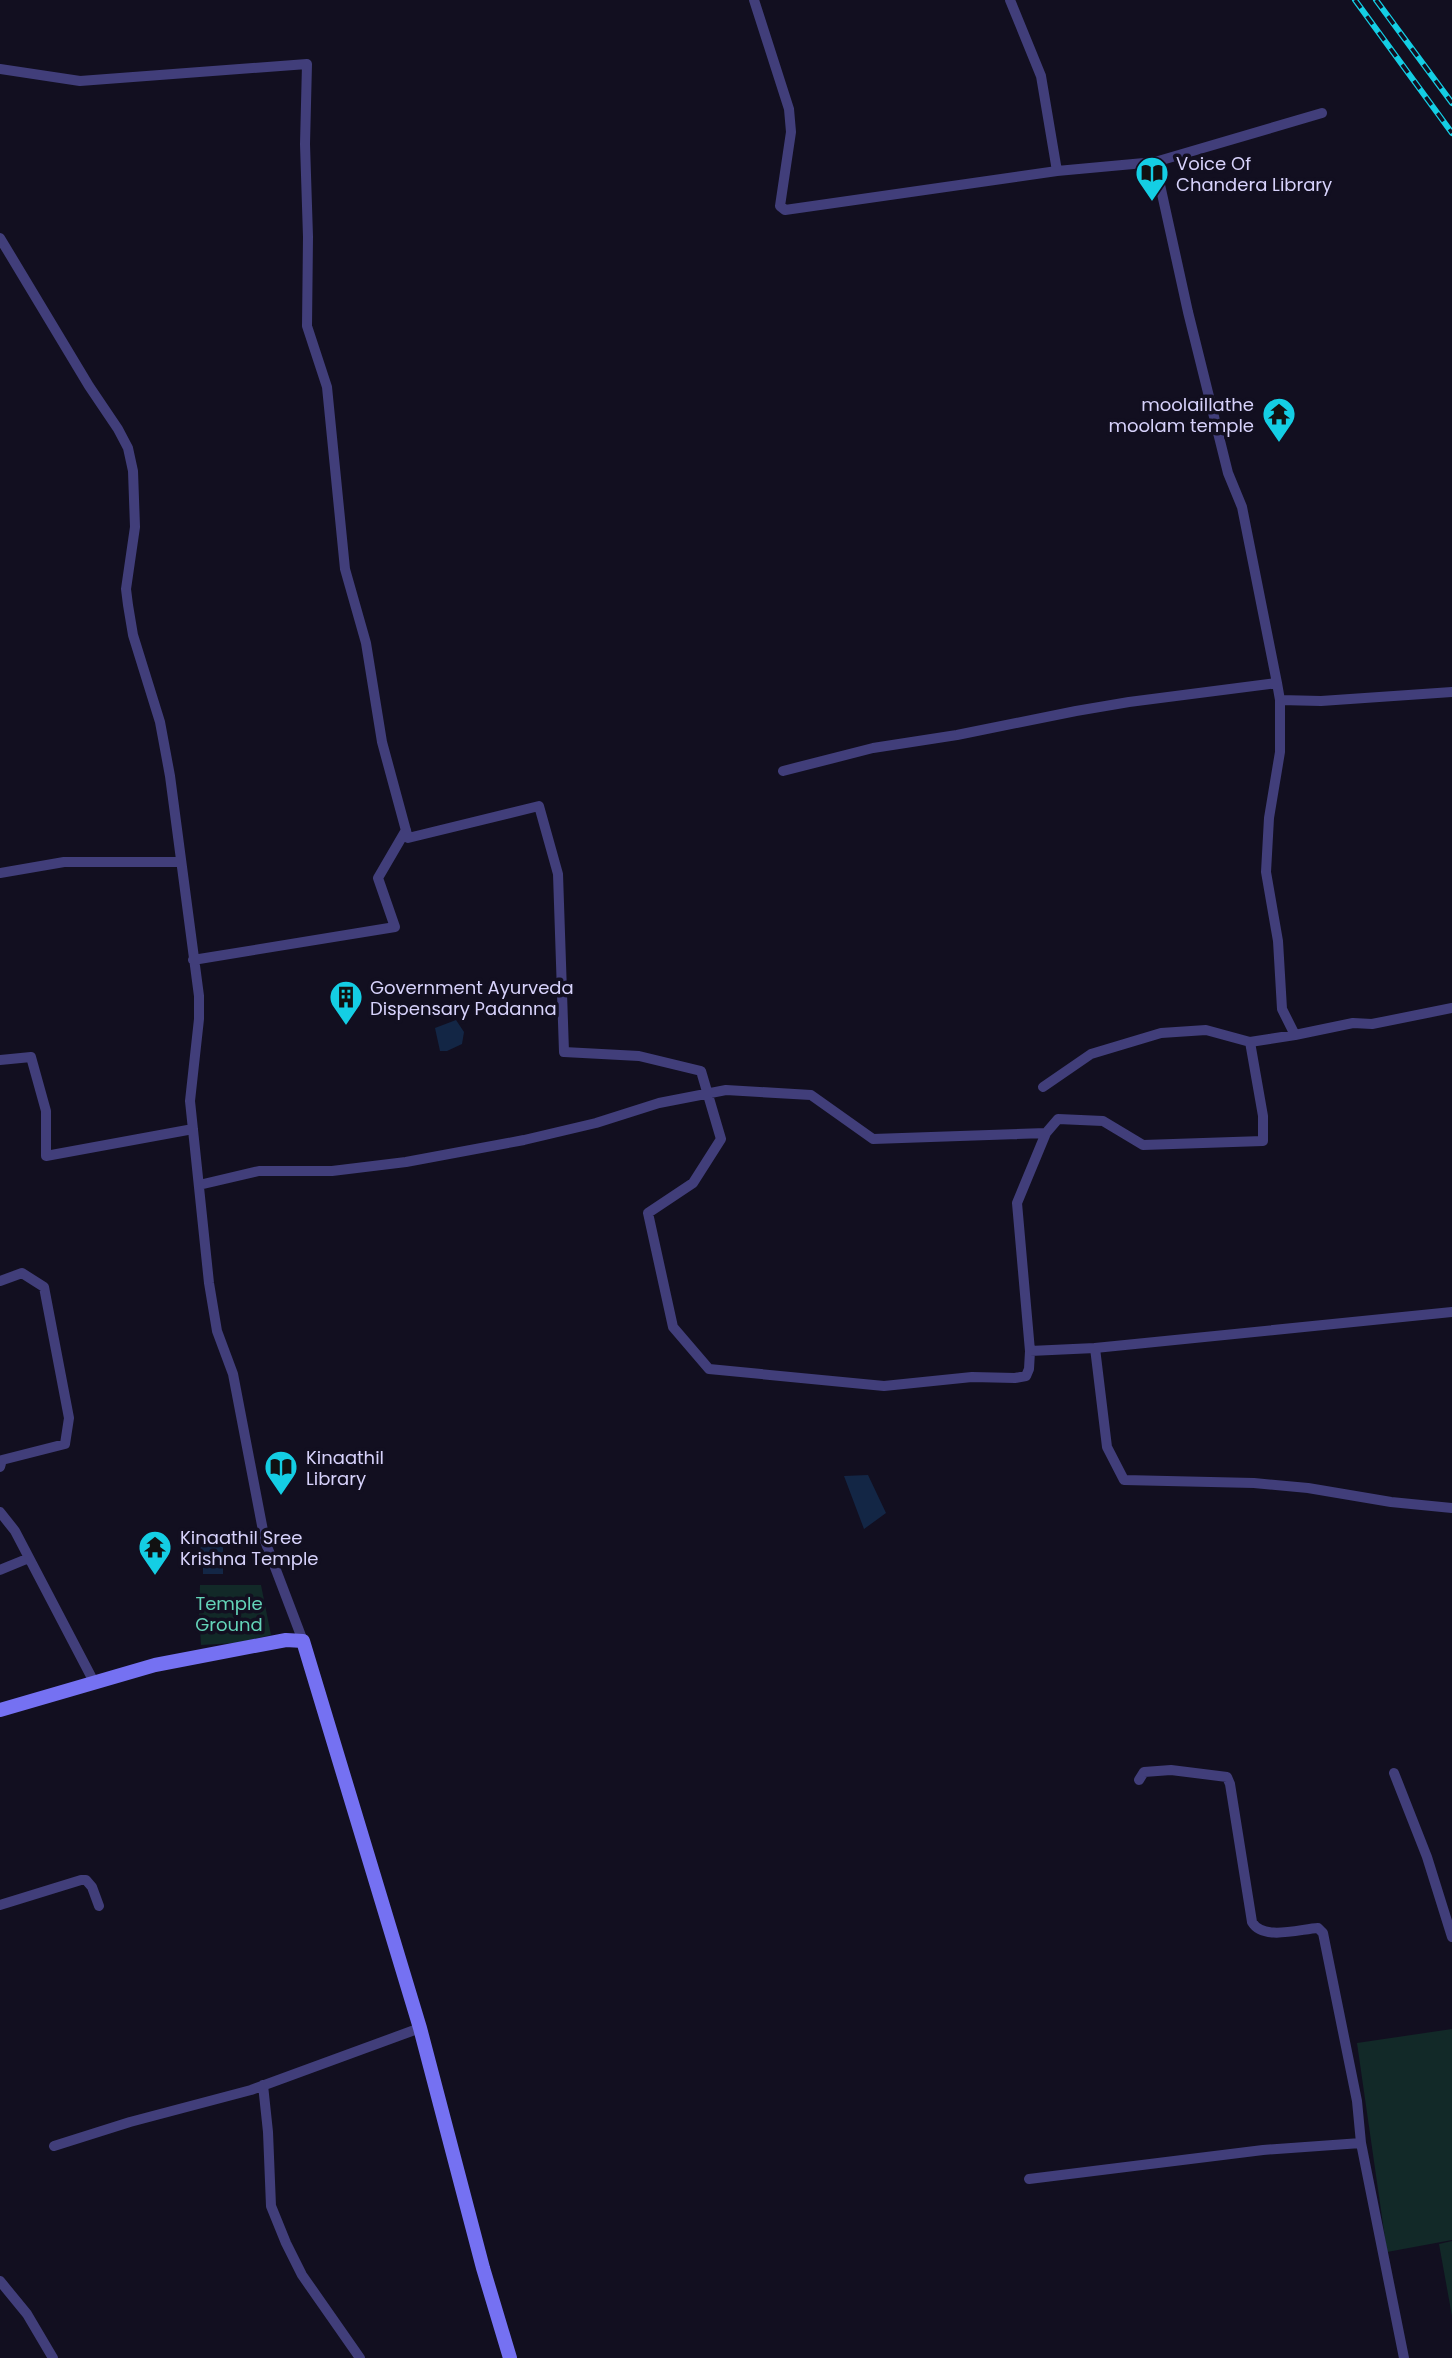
<svg xmlns="http://www.w3.org/2000/svg" width="1452" height="2358" font-family="Poppins,sans-serif">
  <rect width="100%" height="100%" fill="#120f20"/>
  <!-- green -->
  <path fill="#122928" d="M200 1585H261L271 1635 236 1643 201 1645 199 1613Z
    M1452 2029V2240L1387 2252 1357 2043Z
    M1452 2241V2316L1439 2244Z"/>
  <!-- water -->
  <path fill="#132645" d="M456 1020 464 1032 462 1044 447 1051H440L435 1028Z
    M868 1475 886 1513 864 1529 844 1476Z
    M201 1543H223V1574H203V1566L199 1565Z"/>
  <g fill="none" stroke-linecap="round" stroke-linejoin="round">
    <!-- street -->
    <path stroke="#413e7a" stroke-width="10" d="M754 0 789 109 791 132 780 206 785 210 1057 171
      M1010 0 1041 76 1057 171 1155 162 1188 312 1228 473 1242 507 1277 683 1280 700V752L1269 818 1266 872 1278 941 1282 1009 1295 1035 1353 1023 1372 1024 1452 1008
      M0 69 80 81 307 64 305 144 308 237 307 326 327 387 345 569 366 643 382 742 408 838 539 806 558 874 564 1052 639 1056 701 1071 721 1139 693 1183 648 1213 673 1327 709 1369 884 1386 972 1377 1015 1378 1026 1376 1029 1369 1030 1351
      M1155 162 1322 113
      M0 238 89 386 118 429 128 448 133 471 135 527 126 589 128 605 133 635 160 722 170 776 199 996V1019L190 1101 209 1283 217 1331 233 1374 265 1541 303 1641
      M1280 700 1321 701 1452 692
      M783 771 873 748 957 735 1076 711 1129 702 1277 683
      M0 873 64 862H181
      M193 960 395 927 378 878 406 830
      M1295 1035 1250 1042 1263 1116V1141L1143 1145 1103 1121 1058 1119 1046 1133 1017 1203 1030 1351 1095 1348 1107 1447 1124 1480 1254 1483 1308 1488 1391 1502 1452 1508
      M0 1060 31 1057 46 1111V1156L193 1129
      M1043 1087 1091 1054 1161 1033 1206 1030 1250 1042
      M199 1185 259 1171H332L406 1162 524 1140 596 1123 659 1103 726 1090 811 1095 873 1139 1046 1133
      M0 1281 22 1273 44 1287 69 1418 65 1444 2 1460 0 1467
      M1095 1348 1452 1312
      M0 1512 15 1531 94 1682
      M0 1570 29 1558
      M1394 1773 1427 1857 1452 1937
      M1139 1780 1144 1772 1171 1770 1227 1777 1230 1784 1252 1922C1263 1941 1300 1929 1318 1928L1323 1933 1357 2101 1361 2143 1404 2358
      M0 1905 81 1880H86L92 1887 99 1906
      M263 2085 268 2132 271 2206 286 2243 302 2275 360 2358
      M54 2146 130 2122 251 2090 420 2028
      M1029 2179 1263 2150 1361 2143
      M0 2281 27 2314 53 2358"/>
    <!-- secondary -->
    <path stroke="#7571f2" stroke-width="14" d="M0 1710 155 1665 286 1640 303 1641 420 2028 483 2268 510 2358"/>
    <defs>
      <path id="rail" d="M1355 0 1452 133
        M1376 0 1452 103"/>
    </defs>
    <!-- rail casing -->
    <use href="#rail" stroke="#14cee4" stroke-width="6"/>
    <!-- rail -->
    <use href="#rail" stroke="#120f20" stroke-width="3.5" stroke-dasharray="10" stroke-linecap="butt"/>
  </g>
  <!-- icons -->
  <defs>
    <symbol id="library-pin" viewBox="-11 -11 22 30"><path d="M0 17L-7.5 6A9.5 9.5 0 1 1 7.5 6Z" fill="#14cee4" stroke="#120f20"/><path d="M-6-4Q-3-5.5-.7-3.5V5Q-3 3-6 4ZM6-4Q3-5.5 .7-3.5V5Q3 3 6 4Z" fill="#111"/></symbol>
    <symbol id="temple-pin" viewBox="-11 -11 22 30"><path d="M0 17L-7.5 6A9.5 9.5 0 1 1 7.5 6Z" fill="#14cee4" stroke="#120f20"/><path d="M0-6L5-2H3V0L6.5 2.5H4V6H1.5V3h-3V6H-4V2.5H-6.5L-3 0V-2H-5Z" fill="#111"/></symbol>
    <symbol id="building-pin" viewBox="-11 -11 22 30"><path d="M0 17L-7.5 6A9.5 9.5 0 1 1 7.5 6Z" fill="#14cee4" stroke="#120f20"/><path d="M-4-6H4V6H1V3H-1V6H-4ZM-2.5-4.3h1.7v1.8h-1.7ZM.8-4.3h1.7v1.8H.8ZM-2.5-1h1.7V.8h-1.7ZM.8-1h1.7V.8H.8Z" fill="#111"/></symbol>
  </defs>
  <g fill-rule="evenodd">
    <use href="#library-pin" x="1133" y="154" width="38" height="52"/>
    <use href="#temple-pin" x="1260" y="395" width="38" height="52"/>
    <use href="#building-pin" x="327" y="978" width="38" height="52"/>
    <use href="#library-pin" x="262" y="1448" width="38" height="52"/>
    <use href="#temple-pin" x="136" y="1528" width="38" height="52"/>
  </g>
  <g text-anchor="middle" dominant-baseline="central" stroke-width="7" stroke-linejoin="round" paint-order="stroke">
    <!-- poi labels -->
    <g font-size="18" fill="#d7d2fb" stroke="#120f20" text-anchor="start">
      <text x="1176" y="163">Voice Of<tspan x="1176" dy="21">Chandera Library</tspan></text>
      <text x="1254" y="404" text-anchor="end">moolaillathe<tspan x="1254" dy="21">moolam temple</tspan></text>
      <text x="370" y="987">Government Ayurveda<tspan x="370" dy="21">Dispensary Padanna</tspan></text>
      <text x="306" y="1457">Kinaathil<tspan x="306" dy="21">Library</tspan></text>
      <text x="180" y="1537">Kinaathil Sree<tspan x="180" dy="21">Krishna Temple</tspan></text>
    </g>
    <!-- park labels -->
    <g font-size="18" fill="#64d4b9" stroke="#120f20">
      <text x="229" y="1603">Temple<tspan x="229" dy="21">Ground</tspan></text>
    </g>
  </g>
</svg>
